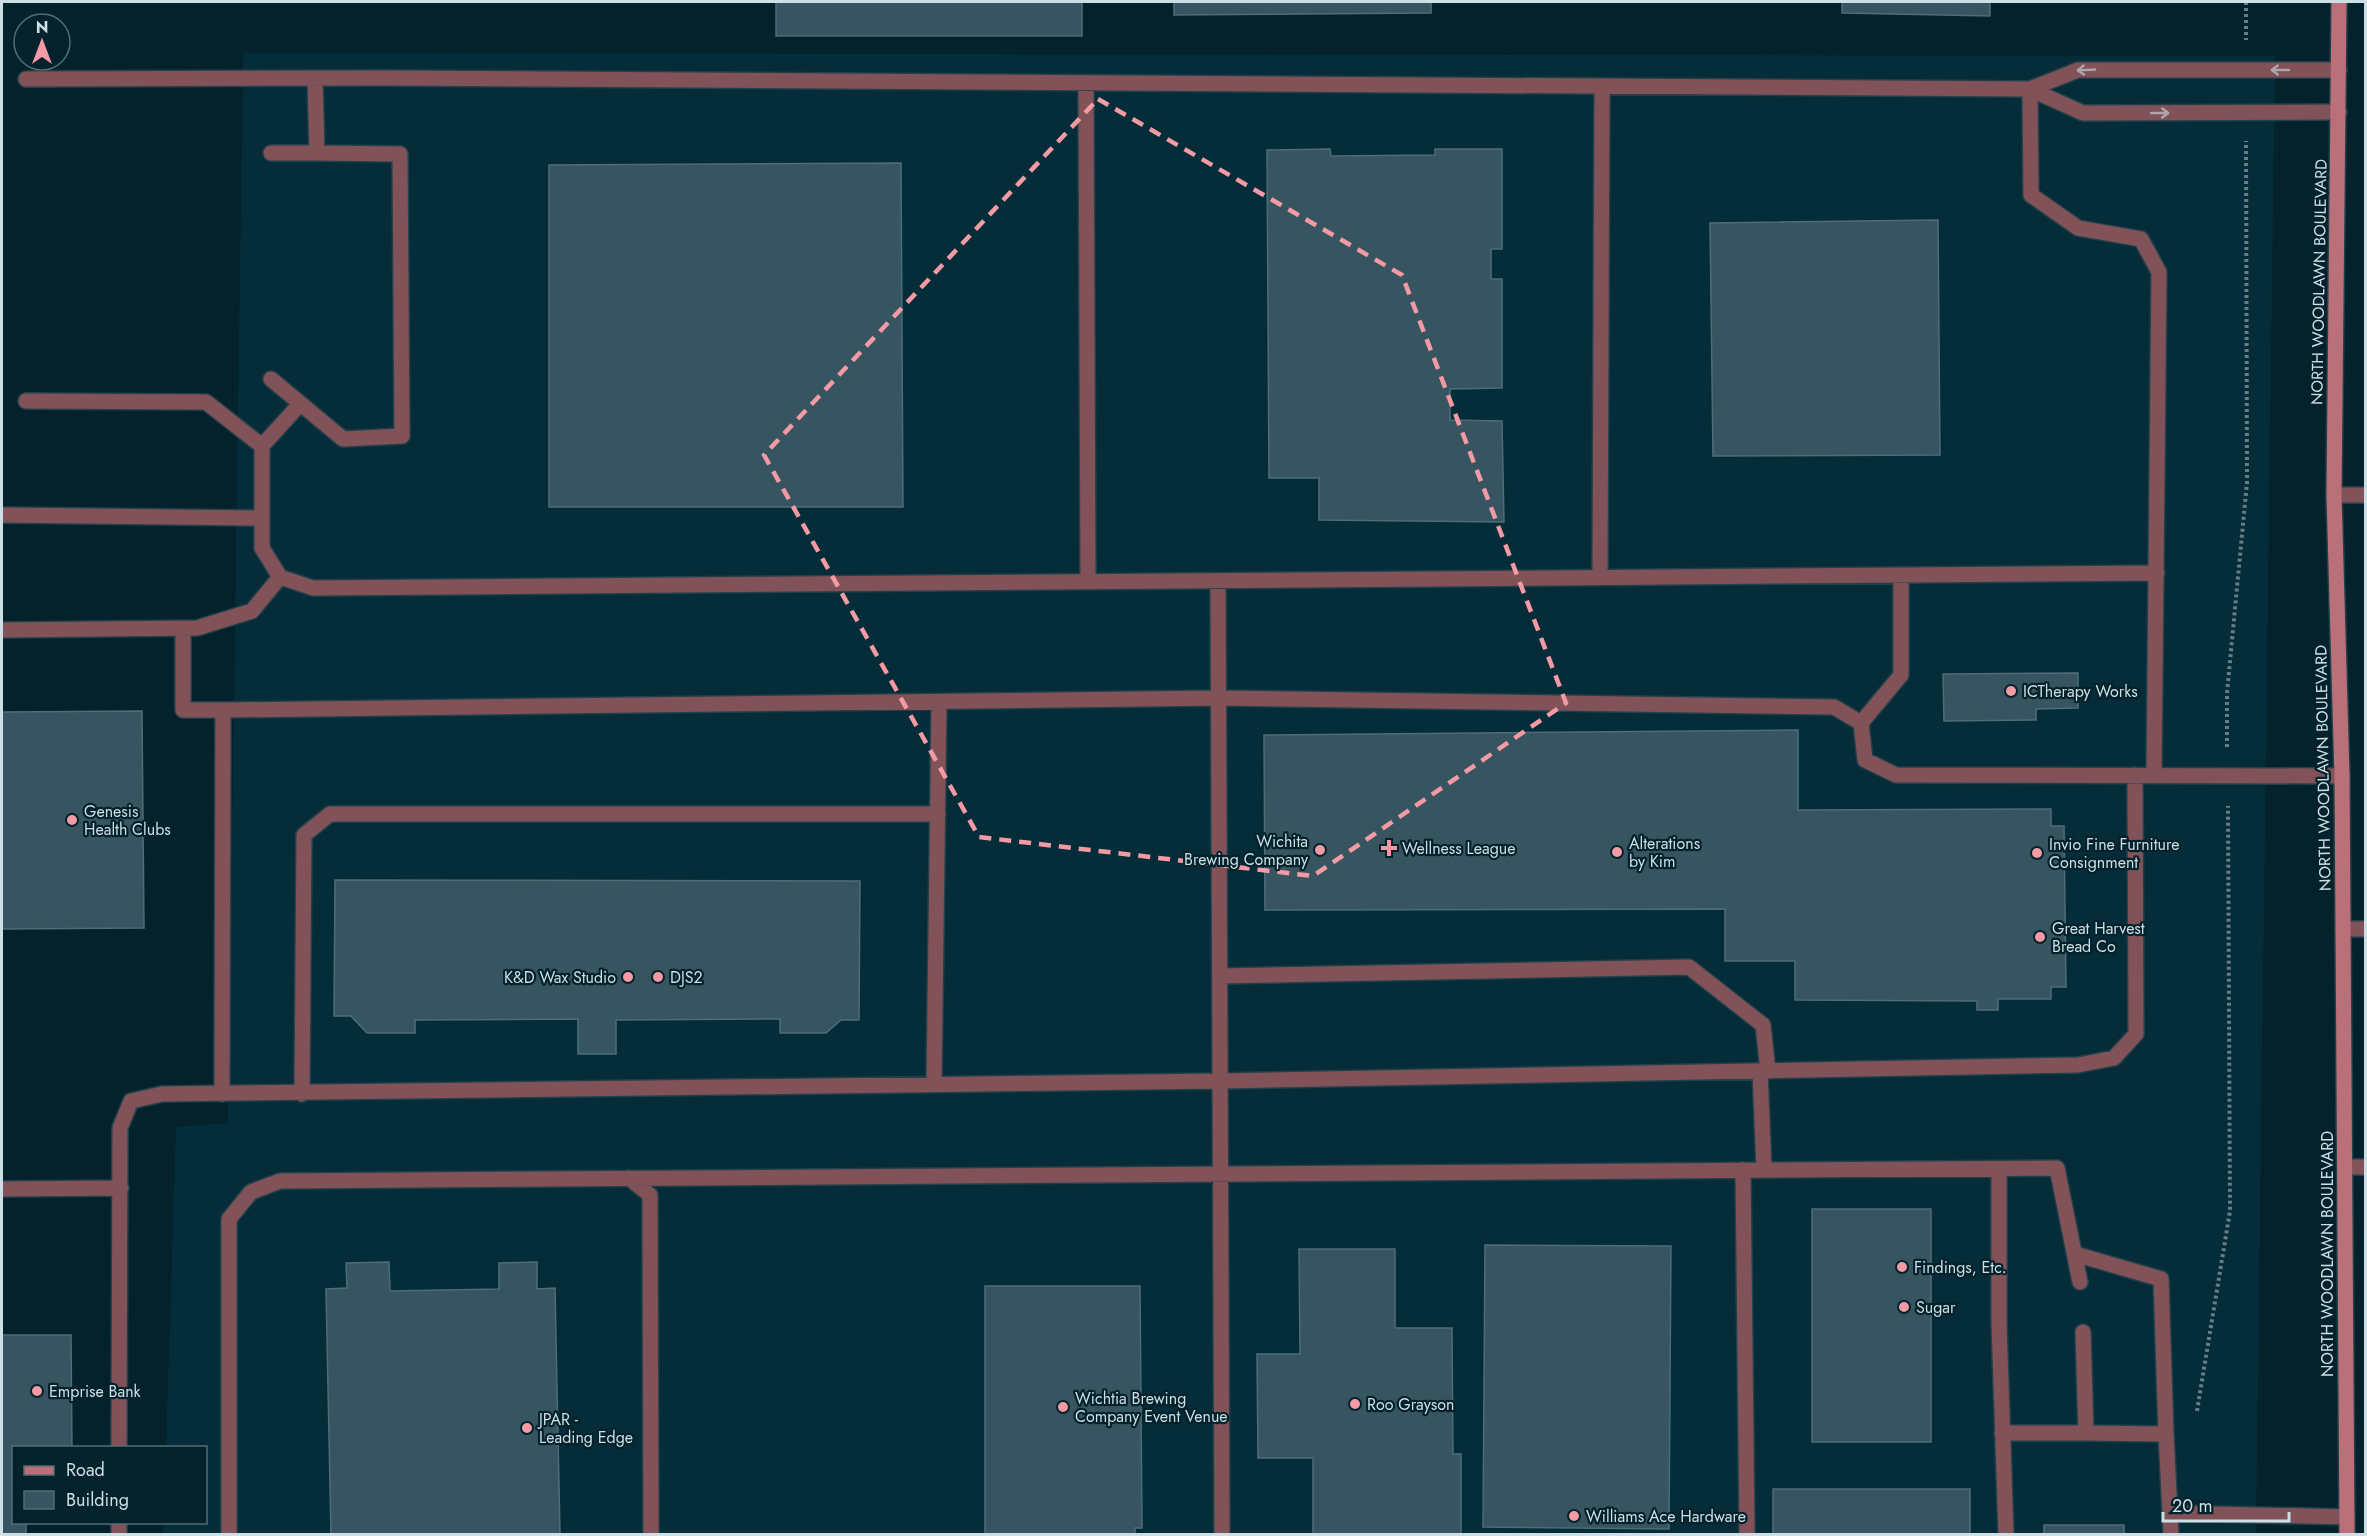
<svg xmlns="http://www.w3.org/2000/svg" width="2367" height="1536" font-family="Jost,sans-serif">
  <rect width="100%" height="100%" fill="#03222c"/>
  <!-- built -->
  <path fill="#042d39" d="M243 53 2275 56 2256 1534H163V1523L206 1522V1448L166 1447 176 1127 228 1123Z"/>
  <!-- building -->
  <path fill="#365560" stroke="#4e6d79" stroke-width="1.5" d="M776 2H1082V36H776Z
    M1174 2H1431V13L1174 15Z
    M1842 2H1990V16L1842 13Z
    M1330 149 1331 156 1435 155V149H1502V249H1491V279H1502V388L1450 389V420L1502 421 1504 522 1319 520V478H1269L1267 150Z
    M901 163 903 507H549V165Z
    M1938 220 1940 455 1713 456 1710 223Z
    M2078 673V708L2036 709V720L1944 721 1943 674Z
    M142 711 144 928 2 929V712Z
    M1798 730V810L2051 809V826H2064L2066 987H2051V999H1998V1010H1977V1001L1795 1000V961H1725V909L1265 910 1264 735Z
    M335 880 860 881 859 1020H841L826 1033H780V1019L616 1020V1054H578V1019L415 1020V1033H367L351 1016H334Z
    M1812 1209H1931V1442H1812Z
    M1485 1245 1671 1246 1669 1529 1483 1527Z
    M1299 1249H1395V1328H1452L1453 1454H1461V1534H1313V1458H1258L1257 1354H1300Z
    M389 1262 390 1291 499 1289V1263L537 1262V1289L555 1288 560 1534H331L326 1289 347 1288 346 1263Z
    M985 1286H1140L1142 1528H1135V1534H985Z
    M2 1335H71L72 1448H14V1522H26V1534H2Z
    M1773 1489H1970V1534H1773Z
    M2044 1525H2124V1534H2044Z"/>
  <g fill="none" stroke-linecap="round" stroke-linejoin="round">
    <defs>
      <path id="lane" d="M2339 70H2078L2030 89 2083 113 2339 112
        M26 79 387 78 2030 89 2031 195 2078 228 2141 239 2159 272 2154 775
        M1086 83 1088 582
        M271 153H317L315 79
        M271 379 343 439 402 436 400 154 317 153
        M26 401 206 402 262 446
        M300 404 262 446V548L280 577 313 588 2157 573
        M2 515 262 518
        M1600 578 1602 86
        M1218 581 1222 1534
        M183 628V710H223L222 1094
        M2 630 197 628 252 611 280 577
        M223 710 1219 698 1834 707 1861 723 1865 760 1896 775 2342 776
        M1861 723 1901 675V575
        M2343 929H2366
        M1220 976 1689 967 1763 1025 1768 1071
        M1760 1071 1764 1170
        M934 1084 939 702
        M302 1094 304 835 330 814H938
        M2345 1167H2366
        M1999 1169V1323L2006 1534
        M1743 1170 1747 1534
        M629 1178 650 1195 651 1534
        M2 1189 121 1188
        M2075 1254 2161 1279 2166 1434
        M2083 1332 2086 1433 2166 1434 2170 1513 2347 1517
        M2002 1433H2086
        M119 1448 120 1128 131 1101 162 1094 1220 1081 2078 1065 2114 1058 2136 1034 2135 775
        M2170 1513 2171 1534
        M119 1534V1522
        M229 1534V1219L251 1192 280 1181 2057 1168 2080 1282"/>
      <path id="street" d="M2334 495H2366"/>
      <path id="secondary" d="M2339 2 2334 495 2342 776 2347 1534"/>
    </defs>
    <!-- lane casing -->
    <use href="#lane" stroke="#23404a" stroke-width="18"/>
    <!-- street casing -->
    <use href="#street" stroke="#23404a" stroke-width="18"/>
    <!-- secondary casing -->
    <use href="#secondary" stroke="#23404a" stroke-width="18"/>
    <!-- path -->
    <path stroke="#667e86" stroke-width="4" stroke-dasharray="3 3" stroke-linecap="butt" d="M2246 2V40
      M2227 747V693L2247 482 2246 141
      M2197 1411 2230 1211 2228 806"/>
    <!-- lane -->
    <use href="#lane" stroke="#815358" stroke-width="15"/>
    <!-- street -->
    <use href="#street" stroke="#815358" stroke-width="15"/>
    <!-- secondary -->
    <use href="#secondary" stroke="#ba7078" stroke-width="15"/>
  </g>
  <!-- one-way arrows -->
  <defs><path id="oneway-shaft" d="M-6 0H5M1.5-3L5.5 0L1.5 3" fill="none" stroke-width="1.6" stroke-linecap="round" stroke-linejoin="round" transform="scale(1.5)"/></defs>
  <g stroke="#afa6ad">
    <use href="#oneway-shaft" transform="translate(2086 70) rotate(177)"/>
    <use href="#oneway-shaft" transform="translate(2280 70) rotate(180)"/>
    <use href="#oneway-shaft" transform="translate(2160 113)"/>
  </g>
  <!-- marked area -->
  <path fill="none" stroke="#f49aa4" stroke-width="4.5" stroke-dasharray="12 8" stroke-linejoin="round" d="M1098 99 1402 275 1566 703 1313 876 979 837 764 455Z"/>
  <!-- markers -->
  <g fill="#f49aa4" stroke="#03222c" stroke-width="2">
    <circle cx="2011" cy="691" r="6"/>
    <circle cx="72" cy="820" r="6"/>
    <path d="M1386 839h6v6h6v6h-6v6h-6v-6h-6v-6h6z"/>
    <circle cx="1320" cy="850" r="6"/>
    <circle cx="1617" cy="852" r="6"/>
    <circle cx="2037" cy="853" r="6"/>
    <circle cx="2040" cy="937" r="6"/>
    <circle cx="628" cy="977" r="6"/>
    <circle cx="658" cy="977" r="6"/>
    <circle cx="1902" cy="1267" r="6"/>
    <circle cx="1904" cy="1307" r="6"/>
    <circle cx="37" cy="1391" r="6"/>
    <circle cx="1355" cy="1404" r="6"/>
    <circle cx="1063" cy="1407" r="6"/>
    <circle cx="527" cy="1428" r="6"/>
    <circle cx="1574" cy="1516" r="6"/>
  </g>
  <g text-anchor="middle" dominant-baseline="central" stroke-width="4.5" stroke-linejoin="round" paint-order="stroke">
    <!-- street labels -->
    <g font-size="16" fill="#cddee5" stroke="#03222c">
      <text transform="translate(2319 282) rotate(-89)">NORTH WOODLAWN BOULEVARD</text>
      <text transform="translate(2323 768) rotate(-91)">NORTH WOODLAWN BOULEVARD</text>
      <text transform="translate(2327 1254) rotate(-90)">NORTH WOODLAWN BOULEVARD</text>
    </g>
    <!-- poi labels -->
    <g font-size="16" fill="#cddee5" stroke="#03222c" text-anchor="start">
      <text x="2023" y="691">ICTherapy Works</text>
      <text x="84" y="811">Genesis<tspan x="84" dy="18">Health Clubs</tspan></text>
      <text x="1308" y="841" text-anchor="end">Wichita<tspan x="1308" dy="18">Brewing Company</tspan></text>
      <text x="1629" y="843">Alterations<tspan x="1629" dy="18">by Kim</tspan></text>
      <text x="2049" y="844">Invio Fine Furniture<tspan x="2049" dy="18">Consignment</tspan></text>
      <text x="1402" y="848">Wellness League</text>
      <text x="2052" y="928">Great Harvest<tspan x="2052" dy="18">Bread Co</tspan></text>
      <text x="616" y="977" text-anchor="end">K&amp;D Wax Studio</text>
      <text x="670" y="977">DJS2</text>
      <text x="1914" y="1267">Findings, Etc.</text>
      <text x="1916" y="1307">Sugar</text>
      <text x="49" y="1391">Emprise Bank</text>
      <text x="1075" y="1398">Wichtia Brewing<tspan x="1075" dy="18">Company Event Venue</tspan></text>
      <text x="1367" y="1404">Roo Grayson</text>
      <text x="539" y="1419">JPAR -<tspan x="539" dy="18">Leading Edge</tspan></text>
      <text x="1586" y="1516">Williams Ace Hardware</text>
    </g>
  </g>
  <!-- border -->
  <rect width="2367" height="1536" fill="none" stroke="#cddee5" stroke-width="6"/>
  <!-- legend -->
  <rect x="12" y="1446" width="195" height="78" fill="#03222c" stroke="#546d76" stroke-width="1.5"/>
  <rect x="24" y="1466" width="30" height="9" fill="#ba7078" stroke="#546d76" stroke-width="1.5"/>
  <text x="66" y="1476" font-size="18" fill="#cddee5">Road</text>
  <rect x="24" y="1491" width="30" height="18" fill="#365560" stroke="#546d76" stroke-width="1.5"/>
  <text x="66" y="1506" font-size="18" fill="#cddee5">Building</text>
  <!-- north arrow -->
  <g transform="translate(42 42)"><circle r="28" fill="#03222c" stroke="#546d76" stroke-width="1.5"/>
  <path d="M0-4.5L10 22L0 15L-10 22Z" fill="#f49aa4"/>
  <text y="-9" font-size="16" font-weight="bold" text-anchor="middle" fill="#cddee5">N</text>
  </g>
  <!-- scale -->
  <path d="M2163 1512v9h126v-9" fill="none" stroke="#cddee5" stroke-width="3"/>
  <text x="2172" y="1512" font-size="18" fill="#cddee5" stroke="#03222c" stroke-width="4.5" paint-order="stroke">20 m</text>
</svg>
